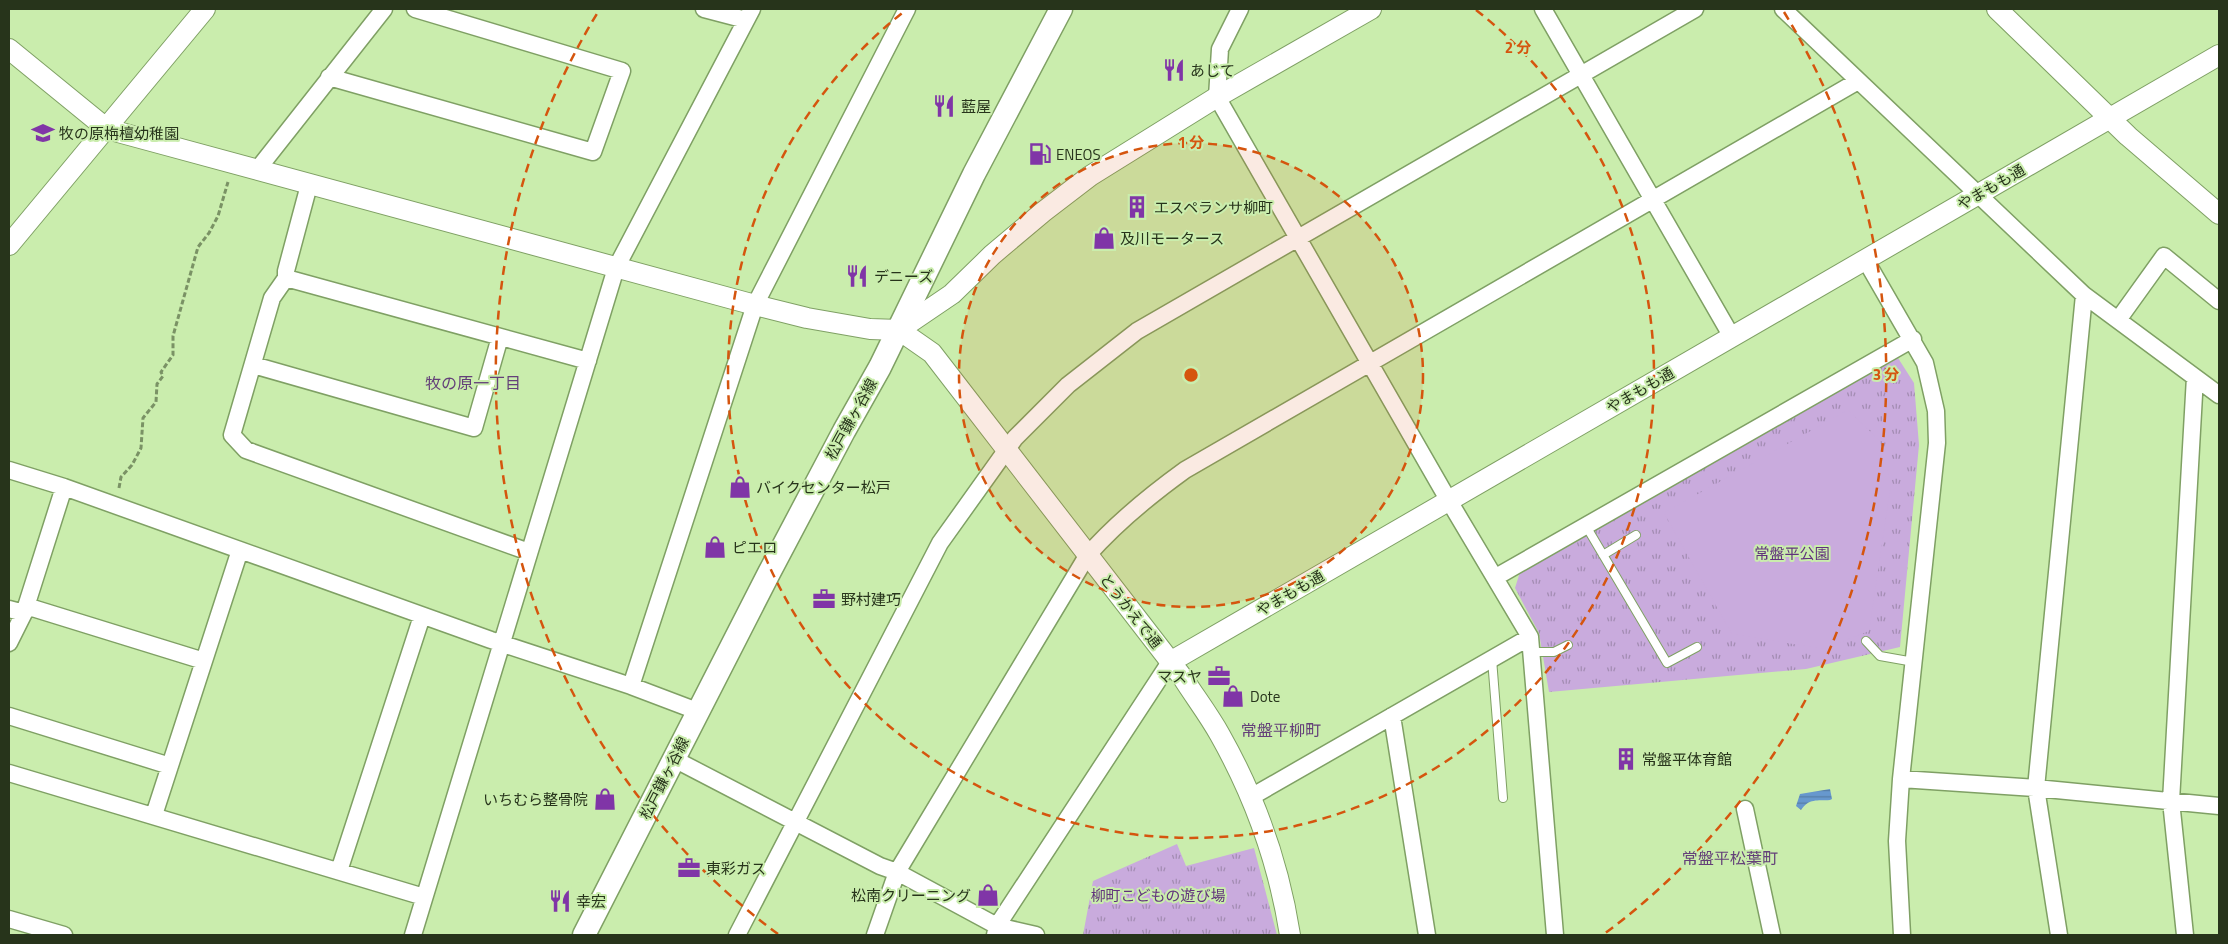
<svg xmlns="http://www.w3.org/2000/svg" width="2228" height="944" font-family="'Titillium Web','Noto Sans JP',sans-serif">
  <defs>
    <pattern id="grass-tufts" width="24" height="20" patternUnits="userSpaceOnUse" patternTransform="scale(1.25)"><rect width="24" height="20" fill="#c9abdd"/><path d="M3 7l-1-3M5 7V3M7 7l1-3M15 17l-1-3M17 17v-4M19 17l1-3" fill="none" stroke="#a38cb2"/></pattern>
    <pattern id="water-rules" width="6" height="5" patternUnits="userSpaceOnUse" patternTransform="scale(1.25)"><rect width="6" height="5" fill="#6798ce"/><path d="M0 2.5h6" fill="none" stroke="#557da6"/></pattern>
  </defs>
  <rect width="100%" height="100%" fill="#caedad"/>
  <!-- grass -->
  <path fill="url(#grass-tufts)" d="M1898 358 1914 383 1919 445 1900 647 1806 669 1549 692 1539 633 1515 588 1520 572Z
    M1177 844 1186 866 1254 848 1277 935H1083L1093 881Z"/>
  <!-- pitch -->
  <path fill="#c9abdd" d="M1848 410 1880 441 1891 484 1869 631 1823 649 1732 634 1664 513Z"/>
  <!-- water -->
  <path fill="url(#water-rules)" d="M1830 789 1832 799 1830 800C1817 801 1809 798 1801 810L1796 806 1800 794Z"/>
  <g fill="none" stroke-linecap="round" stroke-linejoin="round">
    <defs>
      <path id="service" d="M1586 526 1667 663 1697 647
        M1603 555 1636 535
        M1866 641 1880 656 1914 662
        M1532 652H1554L1568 645
        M1492 659 1503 798"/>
      <path id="minor" d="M704 9 746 20
        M1240 9 1220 49 1217 97 1442 489 1530 637 1555 935
        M1543 9 1732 337
        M1783 9 2084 295 2219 395
        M329 77 593 152 622 71 415 9
        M257 170 384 9
        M1865 259 1925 363 1936 411 1937 443 1901 779 1897 841 1902 935
        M286 278V271L309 185
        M2118 320 2164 256 2219 301
        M253 365 474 428 500 337
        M9 470 64 487 491 640 631 686 697 711
        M529 552 246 450 232 435 272 298 286 278 588 361
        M1496 577 1913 339
        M26 606 204 661
        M9 609 24 613
        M9 643 24 613 64 487
        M631 686 755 305 907 9
        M9 716 170 766
        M1392 716 1427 935
        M674 759 880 866 897 872 997 926 1036 935
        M9 773 424 897
        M1901 779 2036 788 2219 806
        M1251 797 1530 637
        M1745 809 1772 935
        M154 815 240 550
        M339 871 422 616
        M9 919 64 935
        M413 935 616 268 752 9
        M737 935 940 543 1015 438 1068 385 1137 331 1695 9
        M875 935 897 872 1087 556C1116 523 1149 496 1185 470L1858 81
        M995 935 997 926 1170 662
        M2059 935 2036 788 2084 295
        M2185 935 2171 801 2195 377"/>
      <path id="tertiary" d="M1997 9 2128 136 2219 214
        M9 49 107 129 755 305 807 318 870 329 899 330 952 294 992 255 1043 212 1090 176 1217 97 1371 9
        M9 245 205 9
        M899 330 932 353 1183 678C1195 697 1209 715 1220 735 1255 797 1279 865 1290 935
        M1170 662 2219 55"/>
      <path id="secondary" d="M584 935 769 573 844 431 880 367 974 174 1061 9"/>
    </defs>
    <!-- service casing -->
    <use href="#service" stroke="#7fa064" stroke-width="10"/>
    <!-- minor casing -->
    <use href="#minor" stroke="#7fa064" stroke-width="19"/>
    <!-- tertiary casing -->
    <use href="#tertiary" stroke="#7fa064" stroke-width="22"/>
    <!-- secondary casing -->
    <use href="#secondary" stroke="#7fa064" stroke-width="25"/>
    <!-- path -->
    <path stroke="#7a9265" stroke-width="3" stroke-dasharray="5 2.5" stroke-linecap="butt" d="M119 488 121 477 132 465 141 448 143 418 156 402 157 384 163 376 161 372 173 355V336L198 247 209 233 218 216 228 182"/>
    <!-- service -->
    <use href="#service" stroke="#fff" stroke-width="8"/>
    <!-- minor -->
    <use href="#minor" stroke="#fff" stroke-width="16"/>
    <!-- tertiary -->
    <use href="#tertiary" stroke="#fff" stroke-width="20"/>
    <!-- secondary -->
    <use href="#secondary" stroke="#fff" stroke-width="22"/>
  </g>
  <!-- distance rings -->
  <circle cx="1191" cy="375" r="232" fill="#d5550e" fill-opacity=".12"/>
  <g fill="none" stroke="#d5550e" stroke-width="2.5" stroke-dasharray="9 6">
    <circle cx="1191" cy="375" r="232"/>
    <path d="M1476 10A463 463 0 1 1 906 10"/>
    <path d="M778 934A695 695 0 0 1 598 12M1784 12A695 695 0 0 1 1604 934"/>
  </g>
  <!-- icons -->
  <defs>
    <symbol id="restaurant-bare" viewBox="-9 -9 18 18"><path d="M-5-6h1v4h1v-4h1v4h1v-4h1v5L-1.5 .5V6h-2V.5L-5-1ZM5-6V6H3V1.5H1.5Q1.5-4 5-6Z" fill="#8035a7" stroke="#caedad" stroke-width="2.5" paint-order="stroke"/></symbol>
    <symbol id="school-bare" viewBox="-9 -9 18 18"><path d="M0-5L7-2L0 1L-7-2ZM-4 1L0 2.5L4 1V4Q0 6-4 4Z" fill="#8035a7" stroke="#caedad" stroke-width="2.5" paint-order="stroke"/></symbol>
    <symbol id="fuel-bare" viewBox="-9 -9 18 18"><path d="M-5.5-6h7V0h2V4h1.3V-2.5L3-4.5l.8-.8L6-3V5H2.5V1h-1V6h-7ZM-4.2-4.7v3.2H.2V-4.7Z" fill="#8035a7" stroke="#caedad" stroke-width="2.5" paint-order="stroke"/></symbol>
    <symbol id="building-bare" viewBox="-9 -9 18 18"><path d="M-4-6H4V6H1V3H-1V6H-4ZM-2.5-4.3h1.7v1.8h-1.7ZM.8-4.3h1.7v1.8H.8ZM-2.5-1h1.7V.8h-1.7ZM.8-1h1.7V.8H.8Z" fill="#8035a7" stroke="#caedad" stroke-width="2.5" paint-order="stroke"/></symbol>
    <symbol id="shop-bare" viewBox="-9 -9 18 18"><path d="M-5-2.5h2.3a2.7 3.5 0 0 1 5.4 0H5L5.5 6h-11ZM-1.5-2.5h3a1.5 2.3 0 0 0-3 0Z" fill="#8035a7" stroke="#caedad" stroke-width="2.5" paint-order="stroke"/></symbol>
    <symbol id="office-bare" viewBox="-9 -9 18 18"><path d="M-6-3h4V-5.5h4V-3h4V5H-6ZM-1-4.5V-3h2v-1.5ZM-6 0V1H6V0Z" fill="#8035a7" stroke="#caedad" stroke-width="2.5" paint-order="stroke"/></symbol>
  </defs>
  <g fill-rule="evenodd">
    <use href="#restaurant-bare" x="1158" y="54" width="32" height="32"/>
    <use href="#restaurant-bare" x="928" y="90" width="32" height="32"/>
    <use href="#school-bare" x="27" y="117" width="32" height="32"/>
    <use href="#fuel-bare" x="1024" y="138" width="32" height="32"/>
    <use href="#building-bare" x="1121" y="191" width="32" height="32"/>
    <use href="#shop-bare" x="1088" y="222" width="32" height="32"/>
    <use href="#restaurant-bare" x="841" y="260" width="32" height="32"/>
    <use href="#shop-bare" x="724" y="471" width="32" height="32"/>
    <use href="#shop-bare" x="699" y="531" width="32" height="32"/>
    <use href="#office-bare" x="808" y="583" width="32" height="32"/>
    <use href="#office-bare" x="1203" y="660" width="32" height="32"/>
    <use href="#shop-bare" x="1217" y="680" width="32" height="32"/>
    <use href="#building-bare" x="1610" y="743" width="32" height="32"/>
    <use href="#shop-bare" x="589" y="783" width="32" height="32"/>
    <use href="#office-bare" x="673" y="852" width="32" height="32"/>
    <use href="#shop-bare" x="972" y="879" width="32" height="32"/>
    <use href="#restaurant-bare" x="544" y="885" width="32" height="32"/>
  </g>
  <g text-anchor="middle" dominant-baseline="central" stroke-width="4" stroke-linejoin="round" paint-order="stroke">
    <!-- poi labels -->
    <g font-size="15" fill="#27341b" stroke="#caedad" text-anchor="start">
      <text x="1190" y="70">あじて</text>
      <text x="961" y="106">藍屋</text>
      <text x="59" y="133">牧の原栴檀幼稚園</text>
      <text x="1056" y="154">ENEOS</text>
      <text x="1154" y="207">エスペランサ柳町</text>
      <text x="1120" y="238">及川モータース</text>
      <text x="874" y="276">デニーズ</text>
      <text x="756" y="487">バイクセンター松戸</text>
      <text x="732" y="547">ピエロ</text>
      <text x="841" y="599">野村建巧</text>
      <text x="1202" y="676" text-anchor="end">マスヤ</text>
      <text x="1250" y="696">Dote</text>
      <text x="1642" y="759">常盤平体育館</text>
      <text x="588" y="799" text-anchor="end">いちむら整骨院</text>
      <text x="706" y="868">東彩ガス</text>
      <text x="971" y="895" text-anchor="end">松南クリーニング</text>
      <text x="576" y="901">幸宏</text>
    </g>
    <!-- street labels -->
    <g font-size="15" fill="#27341b" stroke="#caedad">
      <text transform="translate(1991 187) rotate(-30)">やまもも通</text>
      <text transform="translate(1640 390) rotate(-30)">やまもも通</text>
      <text transform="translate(851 419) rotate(-61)">松戸鎌ヶ谷線</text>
      <text transform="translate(1290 593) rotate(-30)">やまもも通</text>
      <text transform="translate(1131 611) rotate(52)">とうかえで通</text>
      <text transform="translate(664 778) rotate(-63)">松戸鎌ヶ谷線</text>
    </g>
    <!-- park labels -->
    <g font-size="15" fill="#61327c" stroke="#caedad">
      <text x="1792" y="553">常盤平公園</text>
      <text x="1158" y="895">柳町こどもの遊び場</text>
    </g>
    <!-- neighbourhood labels -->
    <g font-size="16" fill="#644079" stroke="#caedad">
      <text x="473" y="383">牧の原一丁目</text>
      <text x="1281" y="730">常盤平柳町</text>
      <text x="1730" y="858">常盤平松葉町</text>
    </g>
  </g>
  <circle cx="1191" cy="375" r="8" fill="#d5550e" stroke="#caedad" stroke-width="2.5"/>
  <g font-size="15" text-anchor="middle" font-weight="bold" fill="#d5550e" stroke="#caedad" stroke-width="4" stroke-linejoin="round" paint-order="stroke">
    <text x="1518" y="53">2 分</text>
    <text x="1191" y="148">1 分</text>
    <text x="1886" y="380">3 分</text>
  </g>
  <!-- border -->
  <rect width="2228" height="944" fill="none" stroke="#27341b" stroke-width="20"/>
</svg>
